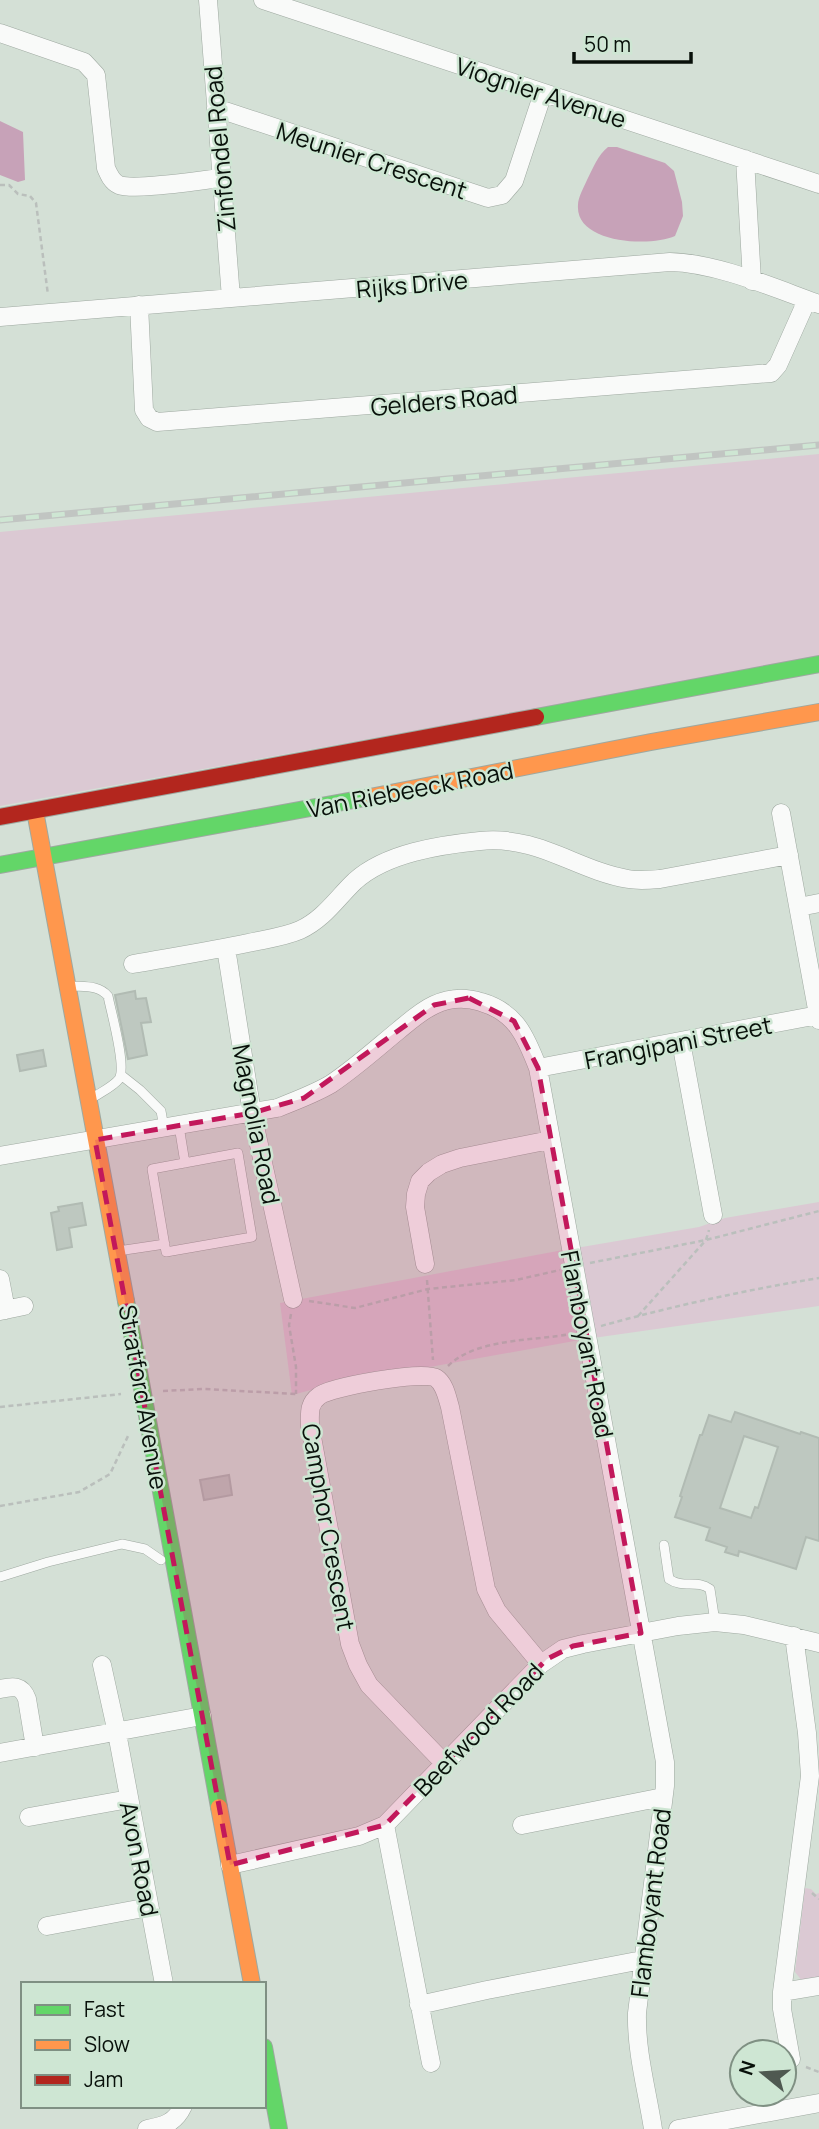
<svg xmlns="http://www.w3.org/2000/svg" width="819" height="2129" font-family="Manrope,sans-serif">
  <rect width="100%" height="100%" fill="#d4e0d6"/>
  <!-- green -->
  <path fill="#dbc9d3" d="M819 454V657L0 806V532Z
    M819 1202V1306L593 1338 576 1248 699 1227 725 1218Z
    M563 1250 580 1340 330 1385 292 1395 280 1303Z
    M805 1888 811 1889 816 1894 819 1893V1981H802L795 1972Z"/>
  <!-- water -->
  <path fill="#c7a2b8" d="M0 121 23 132 25 180 18 182 0 175Z
    M608 147H617L665 163 674 171 682 202 683 216 675 236C651 247 575 244 578 205 578 197 584 187 587 180 593 168 598 155 608 147Z"/>
  <!-- building -->
  <path fill="#bec8c0" stroke="#b1bbb3" stroke-width="2" fill-rule="evenodd" d="M135 991 136 999 146 998 151 1022 141 1023 147 1055 128 1059 115 995Z
    M43 1050 46 1066 20 1071 17 1055Z
    M82 1203 86 1225 69 1228 72 1247 57 1250 51 1213 59 1211 58 1207Z
    M735 1412 800 1434 801 1432 819 1438V1541L806 1537 796 1569 739 1551 738 1556 725 1552 727 1547 706 1540 710 1528 675 1517 682 1497 680 1496 700 1435H702L709 1415 731 1422ZM744 1436 778 1447 758 1508 755 1507 751 1518 720 1508Z
    M229 1475 232 1495 204 1500 200 1480Z"/>
  <g fill="none" stroke-linecap="round" stroke-linejoin="round">
    <defs>
      <path id="lane" d="M72 986C85 987 98 985 108 996 111 1012 127 1067 119 1079 113 1087 99 1093 91 1099
        M121 1075 140 1090 161 1111 164 1128
        M179 1126 185 1163
        M238 1153 252 1237 166 1252 152 1169Z
        M118 1251 165 1244
        M664 1545 669 1579C683 1589 697 1579 710 1589L715 1622
        M0 1577 48 1562 122 1544 145 1549 161 1560"/>
      <path id="street" d="M208 0 231 298
        M263 0 819 184
        M0 33 84 62 96 75 106 168C109 175 112 182 119 185 135 191 201 180 222 178
        M216 108 488 198 502 195 514 181 543 93
        M745 159 752 281
        M139 305 144 410 149 418 157 422 771 373 778 365 807 300
        M0 317 670 262C717 263 774 288 819 304
        M781 813 819 1020
        M799 907 819 903
        M226 948 252 1113 293 1299
        M133 964C172 957 210 951 248 943 266 939 284 937 300 930 324 919 337 898 355 881 386 853 440 845 480 841 538 835 576 870 628 879 639 881 649 880 660 879L789 855
        M681 1042 713 1215
        M538 1068 818 1015
        M0 1156 277 1108C295 1101 314 1094 331 1084 355 1068 377 1048 399 1030 410 1021 421 1011 434 1005 449 998 465 997 481 1002 516 1012 526 1037 538 1068L665 1762V1786L637 2013C636 2052 647 2090 653 2129
        M425 1264 415 1207 416 1194 420 1181 429 1172 442 1164 460 1158 550 1140
        M0 1279 6 1310
        M0 1311 24 1306
        M102 1665 117 1733 164 1984
        M0 1689C13 1686 22 1685 27 1699L35 1747
        M0 1753 202 1716
        M445 1764 369 1685 358 1665 350 1644 310 1426C310 1414 308 1404 319 1396 330 1387 424 1370 436 1378 445 1384 447 1397 450 1407L486 1589 497 1611 541 1664
        M29 1817 129 1799
        M385 1825 431 2063
        M522 1825 663 1797
        M230 1865 359 1836 385 1825 541 1664 563 1649 583 1644 678 1626 715 1622 744 1625 819 1643
        M47 1926 149 1907
        M782 1992 819 1986
        M419 2005 487 1990 642 1960
        M791 2059 782 2009V1992L810 1776 807 1733 794 1636
        M147 2129C164 2126 175 2123 183 2106
        M678 2129 819 2103"/>
      <path id="fast" d="M536 717 819 664
        M0 865 370 797
        M126 1301 219 1807
        M264 2047 279 2129"/>
      <path id="slow" d="M370 797 651 742 819 712
        M35 811 126 1301
        M219 1807 252 1984"/>
      <path id="jam" d="M0 817 536 717"/>
    </defs>
    <!-- lane casing -->
    <use href="#lane" stroke="#9ea8a0" stroke-width="10"/>
    <!-- street casing -->
    <use href="#street" stroke="#9ea8a0" stroke-width="19"/>
    <!-- fast casing -->
    <use href="#fast" stroke="#9ea8a0" stroke-width="18"/>
    <!-- slow casing -->
    <use href="#slow" stroke="#9ea8a0" stroke-width="18"/>
    <!-- jam casing -->
    <use href="#jam" stroke="#9ea8a0" stroke-width="18"/>
    <!-- path -->
    <path stroke="#babfbc" stroke-width="2.5" stroke-dasharray="5 3.5" stroke-linecap="butt" d="M0 185H9L18 194 30 196 36 203 48 295
      M590 1263 706 1240 819 1211
      M427 1280 433 1360
      M309 1301 355 1308 428 1289 516 1280 560 1270
      M291 1314 289 1325 296 1367V1394
      M638 1316 706 1240 709 1230
      M601 1326C673 1306 746 1290 819 1278
      M448 1366C476 1338 534 1341 571 1334
      M163 1391 204 1389 296 1394
      M0 1407 121 1394
      M0 1506 79 1492 110 1474 128 1436
      M812 1893 819 1899
      M806 2067 819 2072"/>
    <!-- lane -->
    <use href="#lane" stroke="#f9faf9" stroke-width="9"/>
    <!-- street -->
    <use href="#street" stroke="#f9faf9" stroke-width="18"/>
    <!-- fast -->
    <use href="#fast" stroke="#63d668" stroke-width="16"/>
    <!-- slow -->
    <use href="#slow" stroke="#ff974d" stroke-width="16"/>
    <!-- jam -->
    <use href="#jam" stroke="#b3261e" stroke-width="16"/>
    <defs>
      <path id="rail" d="M0 520 819 445"/>
    </defs>
    <!-- rail casing -->
    <use href="#rail" stroke="#c1c5c2" stroke-width="7"/>
    <!-- rail -->
    <use href="#rail" stroke="#cee6d3" stroke-width="4.5" stroke-dasharray="13" stroke-linecap="butt"/>
  </g>
  <!-- marked area -->
  <path fill="#c2185b" fill-opacity="0.2" stroke="#c2185b" stroke-width="5" stroke-dasharray="14 9" stroke-linejoin="round" d="M469 998 514 1021 538 1068 641 1633 573 1646 547 1659 385 1825 230 1865 95 1140 252 1113 304 1098 434 1005Z"/>
  <g text-anchor="middle" dominant-baseline="central" stroke-width="5" stroke-linejoin="round" paint-order="stroke">
    <!-- street labels -->
    <g font-size="24" fill="#08100a" stroke="#cee6d3">
      <text transform="translate(541 92) rotate(18)">Viognier Avenue</text>
      <text transform="translate(219 149) rotate(-95)">Zinfondel Road</text>
      <text transform="translate(372 160) rotate(18)">Meunier Crescent</text>
      <text transform="translate(412 284) rotate(-5)">Rijks Drive</text>
      <text transform="translate(444 400) rotate(-5)">Gelders Road</text>
      <text transform="translate(410 789) rotate(-11)">Van Riebeeck Road</text>
      <text transform="translate(678 1042) rotate(-11)">Frangipani Street</text>
      <text transform="translate(257 1124) rotate(79)">Magnolia Road</text>
      <text transform="translate(588 1344) rotate(79)">Flamboyant Road</text>
      <text transform="translate(144 1397) rotate(80)">Stratford Avenue</text>
      <text transform="translate(329 1527) rotate(80)">Camphor Crescent</text>
      <text transform="translate(478 1729) rotate(-46)">Beefwood Road</text>
      <text transform="translate(140 1859) rotate(79)">Avon Road</text>
      <text transform="translate(650 1903) rotate(-83)">Flamboyant Road</text>
    </g>
  </g>
  <!-- legend -->
  <rect x="21" y="1982" width="245" height="126" fill="#cee6d3" stroke="#7f9083" stroke-width="2"/>
  <rect x="35" y="2005" width="35" height="10" fill="#63d668" stroke="#7f9083" stroke-width="2"/>
  <text x="84" y="2017" font-size="21" fill="#08100a">Fast</text>
  <rect x="35" y="2040" width="35" height="10" fill="#ff974d" stroke="#7f9083" stroke-width="2"/>
  <text x="84" y="2052" font-size="21" fill="#08100a">Slow</text>
  <rect x="35" y="2075" width="35" height="10" fill="#b3261e" stroke="#7f9083" stroke-width="2"/>
  <text x="84" y="2087" font-size="21" fill="#08100a">Jam</text>
  <!-- north arrow -->
  <g transform="translate(763 2073) rotate(288)"><circle r="33" fill="#cee6d3" stroke="#7f9083" stroke-width="2"/>
  <path d="M0-5L12 26L0 18L-12 26Z" fill="#4f5951"/>
  <text y="-10" font-size="19" font-weight="bold" text-anchor="middle" fill="#08100a">N</text>
  </g>
  <!-- scale -->
  <path d="M574 52v10h117v-10" fill="none" stroke="#08100a" stroke-width="3.5"/>
  <text x="584" y="52" font-size="21" fill="#08100a" stroke="#cee6d3" stroke-width="5" paint-order="stroke">50 m</text>
</svg>
